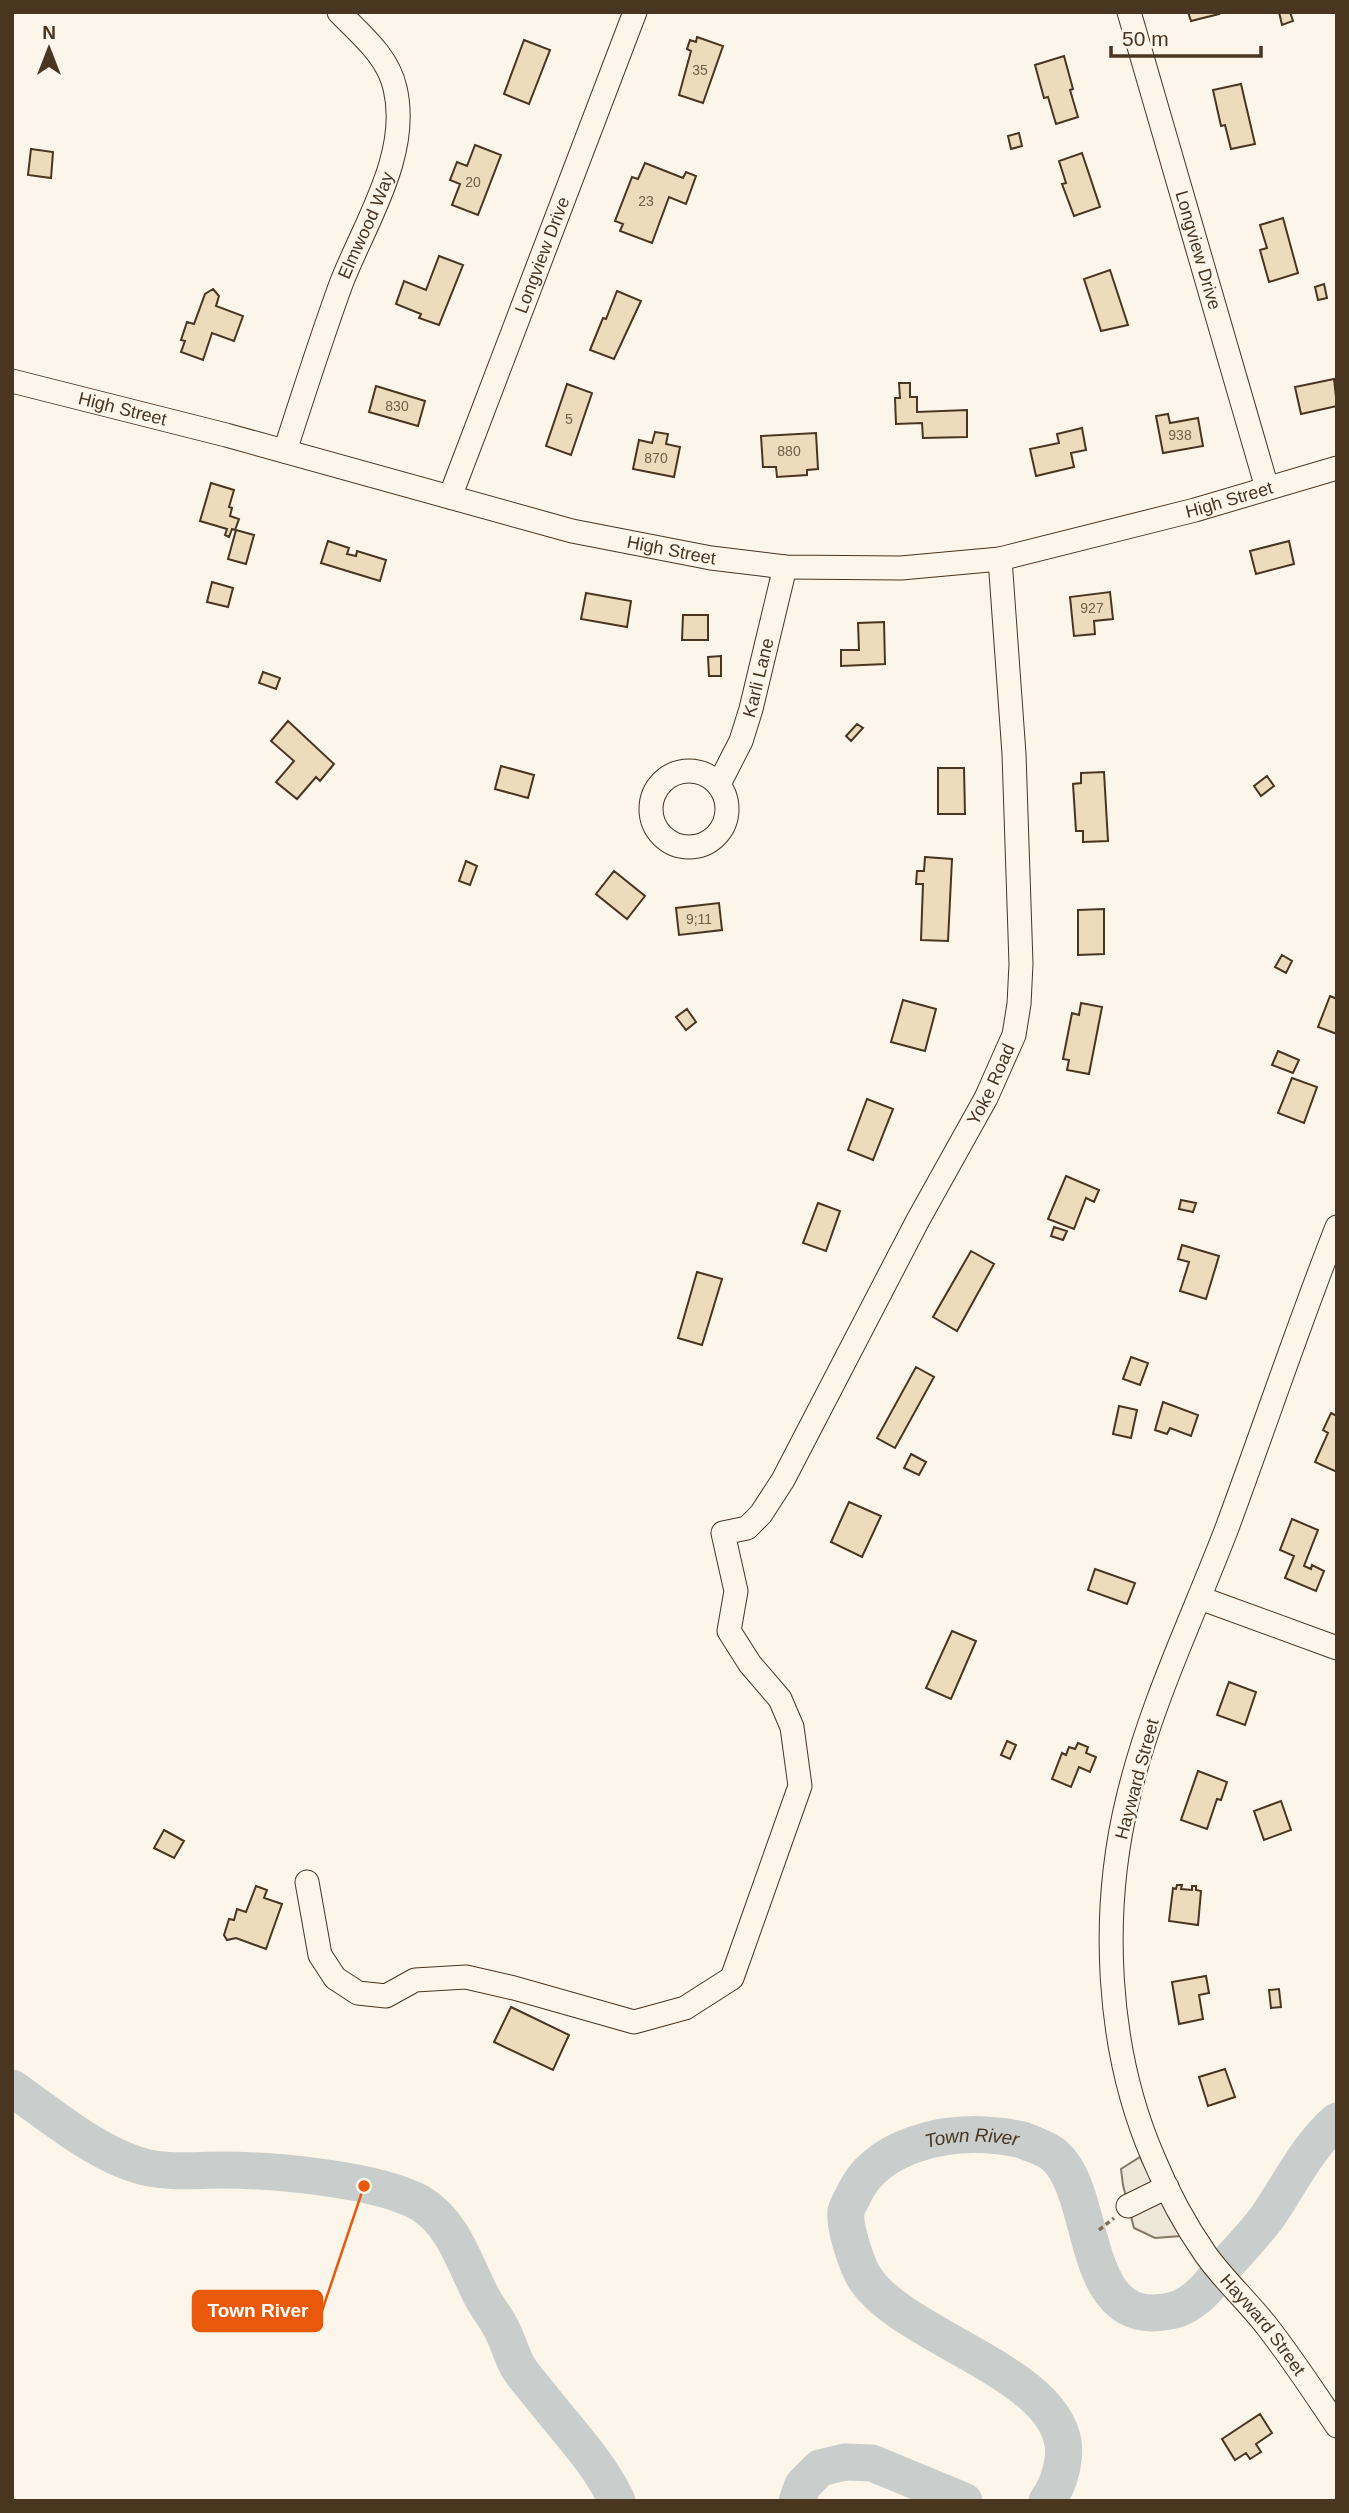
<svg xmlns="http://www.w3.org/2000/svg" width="1349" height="2513" font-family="Arial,sans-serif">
  <rect width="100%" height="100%" fill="#fbf6e9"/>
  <!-- parking -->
  <path fill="#ede7d9" stroke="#887966" stroke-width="2" d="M1140 2157 1181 2236 1155 2238 1134 2228 1123 2185 1121 2169Z"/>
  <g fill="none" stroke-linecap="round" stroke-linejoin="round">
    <!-- river -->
    <g stroke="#c9cecd" stroke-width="37">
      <path d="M12 2088C52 2116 101 2158 149 2168 174 2173 197 2170 222 2170 272 2170 377 2179 420 2203 455 2224 465 2266 483 2299 489 2310 497 2319 502 2330 508 2341 511 2354 517 2365 522 2375 532 2385 539 2394 566 2429 598 2461 617 2501"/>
      <path d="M797 2501 803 2485 820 2468 845 2462 872 2463 964 2501"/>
      <path id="s1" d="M1047 2501C1056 2489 1061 2475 1063 2460 1076 2375 899 2339 863 2275 856 2262 844 2227 846 2211 847 2207 851 2200 853 2196 876 2144 947 2130 998 2136 1007 2137 1017 2138 1025 2141 1034 2145 1048 2149 1055 2156 1096 2192 1080 2312 1152 2313 1160 2313 1173 2311 1180 2308 1199 2300 1212 2282 1224 2267 1239 2250 1255 2234 1268 2216 1290 2184 1307 2147 1337 2121"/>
    </g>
  </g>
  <!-- building -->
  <path fill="#ecdcbc" stroke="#4a3520" stroke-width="2" d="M1188 12H1218L1219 14 1191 21Z
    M1279 12H1290L1293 21 1282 25Z
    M697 37 723 46 703 103 679 95 691 51 687 49 690 40 696 42Z
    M524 40 550 50 529 104 504 94Z
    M1064 56 1073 89 1070 90 1078 117 1056 124 1048 97 1044 98 1035 65Z
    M1241 84 1255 144 1231 149 1225 125 1221 126 1213 90Z
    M1019 133 1022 146 1011 149 1008 136Z
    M475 145 501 155 478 215 452 205 460 184 450 180 457 162 467 166Z
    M31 149 53 152 51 178 28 175Z
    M1082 153 1100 207 1074 216 1062 184 1066 183 1059 161Z
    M645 163 683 178 686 172 696 176 686 204 669 197 652 243 620 231 623 224 615 221 632 177 638 179Z
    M1283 218 1298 273 1269 282 1260 250 1267 248 1260 225Z
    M439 256 463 265 439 325 419 318 421 314 396 304 404 281 426 290Z
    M1110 270 1128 325 1101 331 1084 279Z
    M1324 284 1327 298 1318 300 1315 287Z
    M213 289 219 296 216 306 243 316 234 341 212 333 203 360 181 352 185 341 181 340 187 322 194 324 205 294Z
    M617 291 641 301 614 359 590 350 603 318 606 319Z
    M1334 379 1337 406 1301 414 1295 387Z
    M899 383H910V397H917V412L967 410V437L923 438 922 423 896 424 895 398H900Z
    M567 384 592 393 571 455 546 446Z
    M376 386 425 401 418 426 369 412Z
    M1168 414 1170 423 1198 418 1203 446 1163 453 1156 416Z
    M1082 428 1086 450 1071 453 1074 467 1036 476 1030 449 1059 443 1057 434Z
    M655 432 668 434 666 444 680 447 674 477 633 469 639 440 652 443Z
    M816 433 818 469 807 470V475L777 477 776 467H763L761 436Z
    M211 483 234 490 229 507 232 508 230 516 239 519 235 530 232 529 229 537 225 535 227 529 200 521Z
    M236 530 254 535 246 564 228 559Z
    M328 541 349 548 347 554 356 556 357 551 386 560 380 581 321 563Z
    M1289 541 1294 564 1256 574 1250 551Z
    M212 582 233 588 228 607 207 602Z
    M1110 592 1113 619 1094 621 1095 634 1074 636 1070 597Z
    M586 593 631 601 627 627 581 619Z
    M683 615H708V640H682Z
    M884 622 885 664 841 666V650H859L858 623Z
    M721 656V676H709L708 657Z
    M263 672 280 678 276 689 259 683Z
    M288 721 334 764 320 781 316 777 297 799 276 782 294 761 271 741Z
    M857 724 863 728 851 741 846 736Z
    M501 766 534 775 528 798 495 789Z
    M938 768H964L965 814H938Z
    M1104 772 1108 841 1083 842V831H1076L1073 784 1081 783V773Z
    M1267 776 1274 786 1261 796 1254 786Z
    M925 857 952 859 948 941 921 940 923 884H916L917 871H924Z
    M466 861 477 866 470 885 459 881Z
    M614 871 645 896 627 919 596 894Z
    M719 903 722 930 679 935 676 908Z
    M1104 909V954L1078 955V910Z
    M1282 955 1292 961 1286 973 1275 967Z
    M1330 996 1337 999V1034L1318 1027Z
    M903 1000 936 1009 925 1051 891 1042Z
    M1081 1003 1102 1007 1089 1074 1067 1070 1069 1060 1063 1059 1072 1013 1079 1015Z
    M687 1009 696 1022 686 1030 676 1017Z
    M1278 1051 1299 1060 1293 1073 1272 1065Z
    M1292 1078 1317 1087 1304 1123 1278 1113Z
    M867 1099 893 1109 873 1160 848 1150Z
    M1066 1176 1099 1190 1094 1202 1086 1198 1074 1229 1048 1219Z
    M1181 1200 1196 1203 1193 1212 1179 1209Z
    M818 1203 840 1211 826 1251 803 1243Z
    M1054 1227 1067 1231 1063 1240 1051 1236Z
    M1182 1245 1219 1256 1206 1299 1180 1291 1189 1262 1178 1259Z
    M971 1251 994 1264 957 1331 933 1317Z
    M697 1272 722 1279 702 1345 678 1338Z
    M1131 1357 1148 1363 1140 1385 1123 1379Z
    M916 1367 934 1377 895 1448 877 1438Z
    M1163 1402 1198 1415 1191 1436 1170 1428 1167 1434 1155 1430Z
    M1119 1406 1137 1410 1131 1438 1113 1434Z
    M1331 1413 1337 1416V1472L1315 1462 1328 1433 1323 1430Z
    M911 1454 926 1462 919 1475 904 1468Z
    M849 1502 881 1516 862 1557 831 1542Z
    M1292 1519 1318 1530 1304 1566 1311 1569 1312 1565 1324 1571 1316 1591 1285 1578 1294 1556 1280 1550Z
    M1095 1569 1135 1583 1127 1604 1088 1590Z
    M952 1631 976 1641 951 1699 926 1688Z
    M1229 1682 1256 1692 1245 1725 1217 1715Z
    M1007 1741 1016 1745 1010 1759 1001 1755Z
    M1078 1743 1088 1747 1086 1753 1096 1757 1090 1772 1079 1767 1071 1787 1052 1779 1062 1753 1066 1755 1069 1747 1075 1749Z
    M1198 1771 1227 1782 1221 1800 1217 1799 1207 1829 1181 1820Z
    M1281 1801 1291 1830 1264 1840 1254 1811Z
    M164 1830 184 1841 174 1858 154 1848Z
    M1177 1885H1182L1181 1889 1192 1890V1886H1196V1890L1201 1891 1198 1925 1169 1921 1173 1888 1176 1889Z
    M256 1886 267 1890 264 1898 282 1904 266 1949 236 1938 227 1940 224 1935 229 1919 234 1920 237 1909 246 1912Z
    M1206 1976 1209 1993 1199 1995 1203 2019 1179 2024 1172 1982Z
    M1279 1989 1281 2007 1271 2008 1269 1990Z
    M511 2007 569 2035 553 2070 494 2042Z
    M1225 2069 1235 2097 1208 2106 1199 2077Z
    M1260 2414 1272 2433 1256 2444 1261 2452 1250 2459 1246 2453 1235 2460 1222 2439Z"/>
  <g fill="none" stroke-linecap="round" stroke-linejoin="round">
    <defs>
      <g id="minor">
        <path id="s2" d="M1129 12 1267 488"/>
        <path id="s3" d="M12 381 226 435 572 531 711 558 785 567 901 568 1000 559 1195 510 1337 468"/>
        <path id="s4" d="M285 451C303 395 321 339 341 284 364 224 411 155 395 88 388 56 361 35 339 12"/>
        <path id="s5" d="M450 497 635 12"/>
        <circle cx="689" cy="809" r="38"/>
        <path id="s6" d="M719 784 741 741 751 709 785 567"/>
        <path id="s7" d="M1337 1227C1298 1326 1264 1428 1227 1528 1193 1617 1150 1705 1128 1798 1100 1913 1106 2048 1153 2157 1167 2191 1185 2225 1206 2255 1224 2280 1247 2301 1266 2325 1291 2357 1314 2392 1337 2426"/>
        <path d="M1200 1598 1337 1648"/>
        <path id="s8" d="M307 1882 320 1955 335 1978 358 1993 386 1996 415 1980 466 1977 514 1988 634 2022 685 2008 732 1978 800 1786 792 1727 780 1699 750 1664 729 1631 736 1591 723 1533 747 1528 761 1514 783 1480 918 1220 986 1098 1014 1035 1019 1004 1021 964 1014 754 1000 559"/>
        <path d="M1128 2206 1167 2187"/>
      </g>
    </defs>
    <!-- minor casing -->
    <use href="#minor" stroke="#4a3520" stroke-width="25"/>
    <!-- path -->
    <path stroke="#7f6f5c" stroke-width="3.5" stroke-dasharray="5 3.5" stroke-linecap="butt" d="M1099 2230 1114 2218"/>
    <!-- minor -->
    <use href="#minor" stroke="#fbf6e9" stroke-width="23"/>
  </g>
  <g text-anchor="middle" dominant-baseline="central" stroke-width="5" stroke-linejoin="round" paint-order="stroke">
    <!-- number labels -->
    <g font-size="14" fill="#725f47">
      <text x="700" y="70">35</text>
      <text x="473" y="182">20</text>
      <text x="646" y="201">23</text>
      <text x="397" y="406">830</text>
      <text x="569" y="419">5</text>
      <text x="1180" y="435">938</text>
      <text x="789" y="451">880</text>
      <text x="656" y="458">870</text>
      <text x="1092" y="608">927</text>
      <text x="699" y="919">9;11</text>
    </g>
    <!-- street labels -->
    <g font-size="18" fill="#4a3520" stroke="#fbf6e9">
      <text stroke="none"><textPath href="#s4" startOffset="240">Elmwood Way</textPath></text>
      <text stroke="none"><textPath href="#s2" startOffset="248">Longview Drive</textPath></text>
      <text stroke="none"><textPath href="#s5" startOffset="259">Longview Drive</textPath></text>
      <text stroke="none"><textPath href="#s3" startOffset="114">High Street</textPath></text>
      <text stroke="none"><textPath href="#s3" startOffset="1248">High Street</textPath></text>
      <text stroke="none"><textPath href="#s3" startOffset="681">High Street</textPath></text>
      <text stroke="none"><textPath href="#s6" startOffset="114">Karli Lane</textPath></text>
      <text stroke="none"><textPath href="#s8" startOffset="1535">Yoke Road</textPath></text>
      <text transform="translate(1137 1779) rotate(-75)">Hayward Street</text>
      <text stroke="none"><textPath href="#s7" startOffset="1176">Hayward Street</textPath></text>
    </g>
    <!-- water labels -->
    <g font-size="19" font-style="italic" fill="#4a3520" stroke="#fbf6e9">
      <text stroke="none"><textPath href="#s1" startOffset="553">Town River</textPath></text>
    </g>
  </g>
  <!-- callouts -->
  <path fill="none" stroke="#e8590c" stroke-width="2.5" d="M364 2186L322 2311"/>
  <circle fill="#e8590c" stroke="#fbf6e9" stroke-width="2.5" cx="364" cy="2186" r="7"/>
  <rect fill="#e8590c" stroke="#e8590c" stroke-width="2.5" x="193" y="2291" width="129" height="40" rx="7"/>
  <g font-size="19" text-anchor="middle" font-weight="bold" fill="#fff">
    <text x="258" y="2317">Town River</text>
  </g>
  <!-- border -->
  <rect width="1349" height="2513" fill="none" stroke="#4a3520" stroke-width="28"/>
  <!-- north arrow -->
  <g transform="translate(49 49)" stroke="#fbf6e9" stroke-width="5" paint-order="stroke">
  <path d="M0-5L12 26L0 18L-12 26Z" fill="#4a3520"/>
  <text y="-10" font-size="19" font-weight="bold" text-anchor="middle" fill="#4a3520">N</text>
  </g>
  <!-- scale -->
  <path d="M1111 46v10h150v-10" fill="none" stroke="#4a3520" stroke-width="3.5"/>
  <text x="1122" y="46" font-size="21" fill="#4a3520" stroke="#fbf6e9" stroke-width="5" paint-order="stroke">50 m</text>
</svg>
